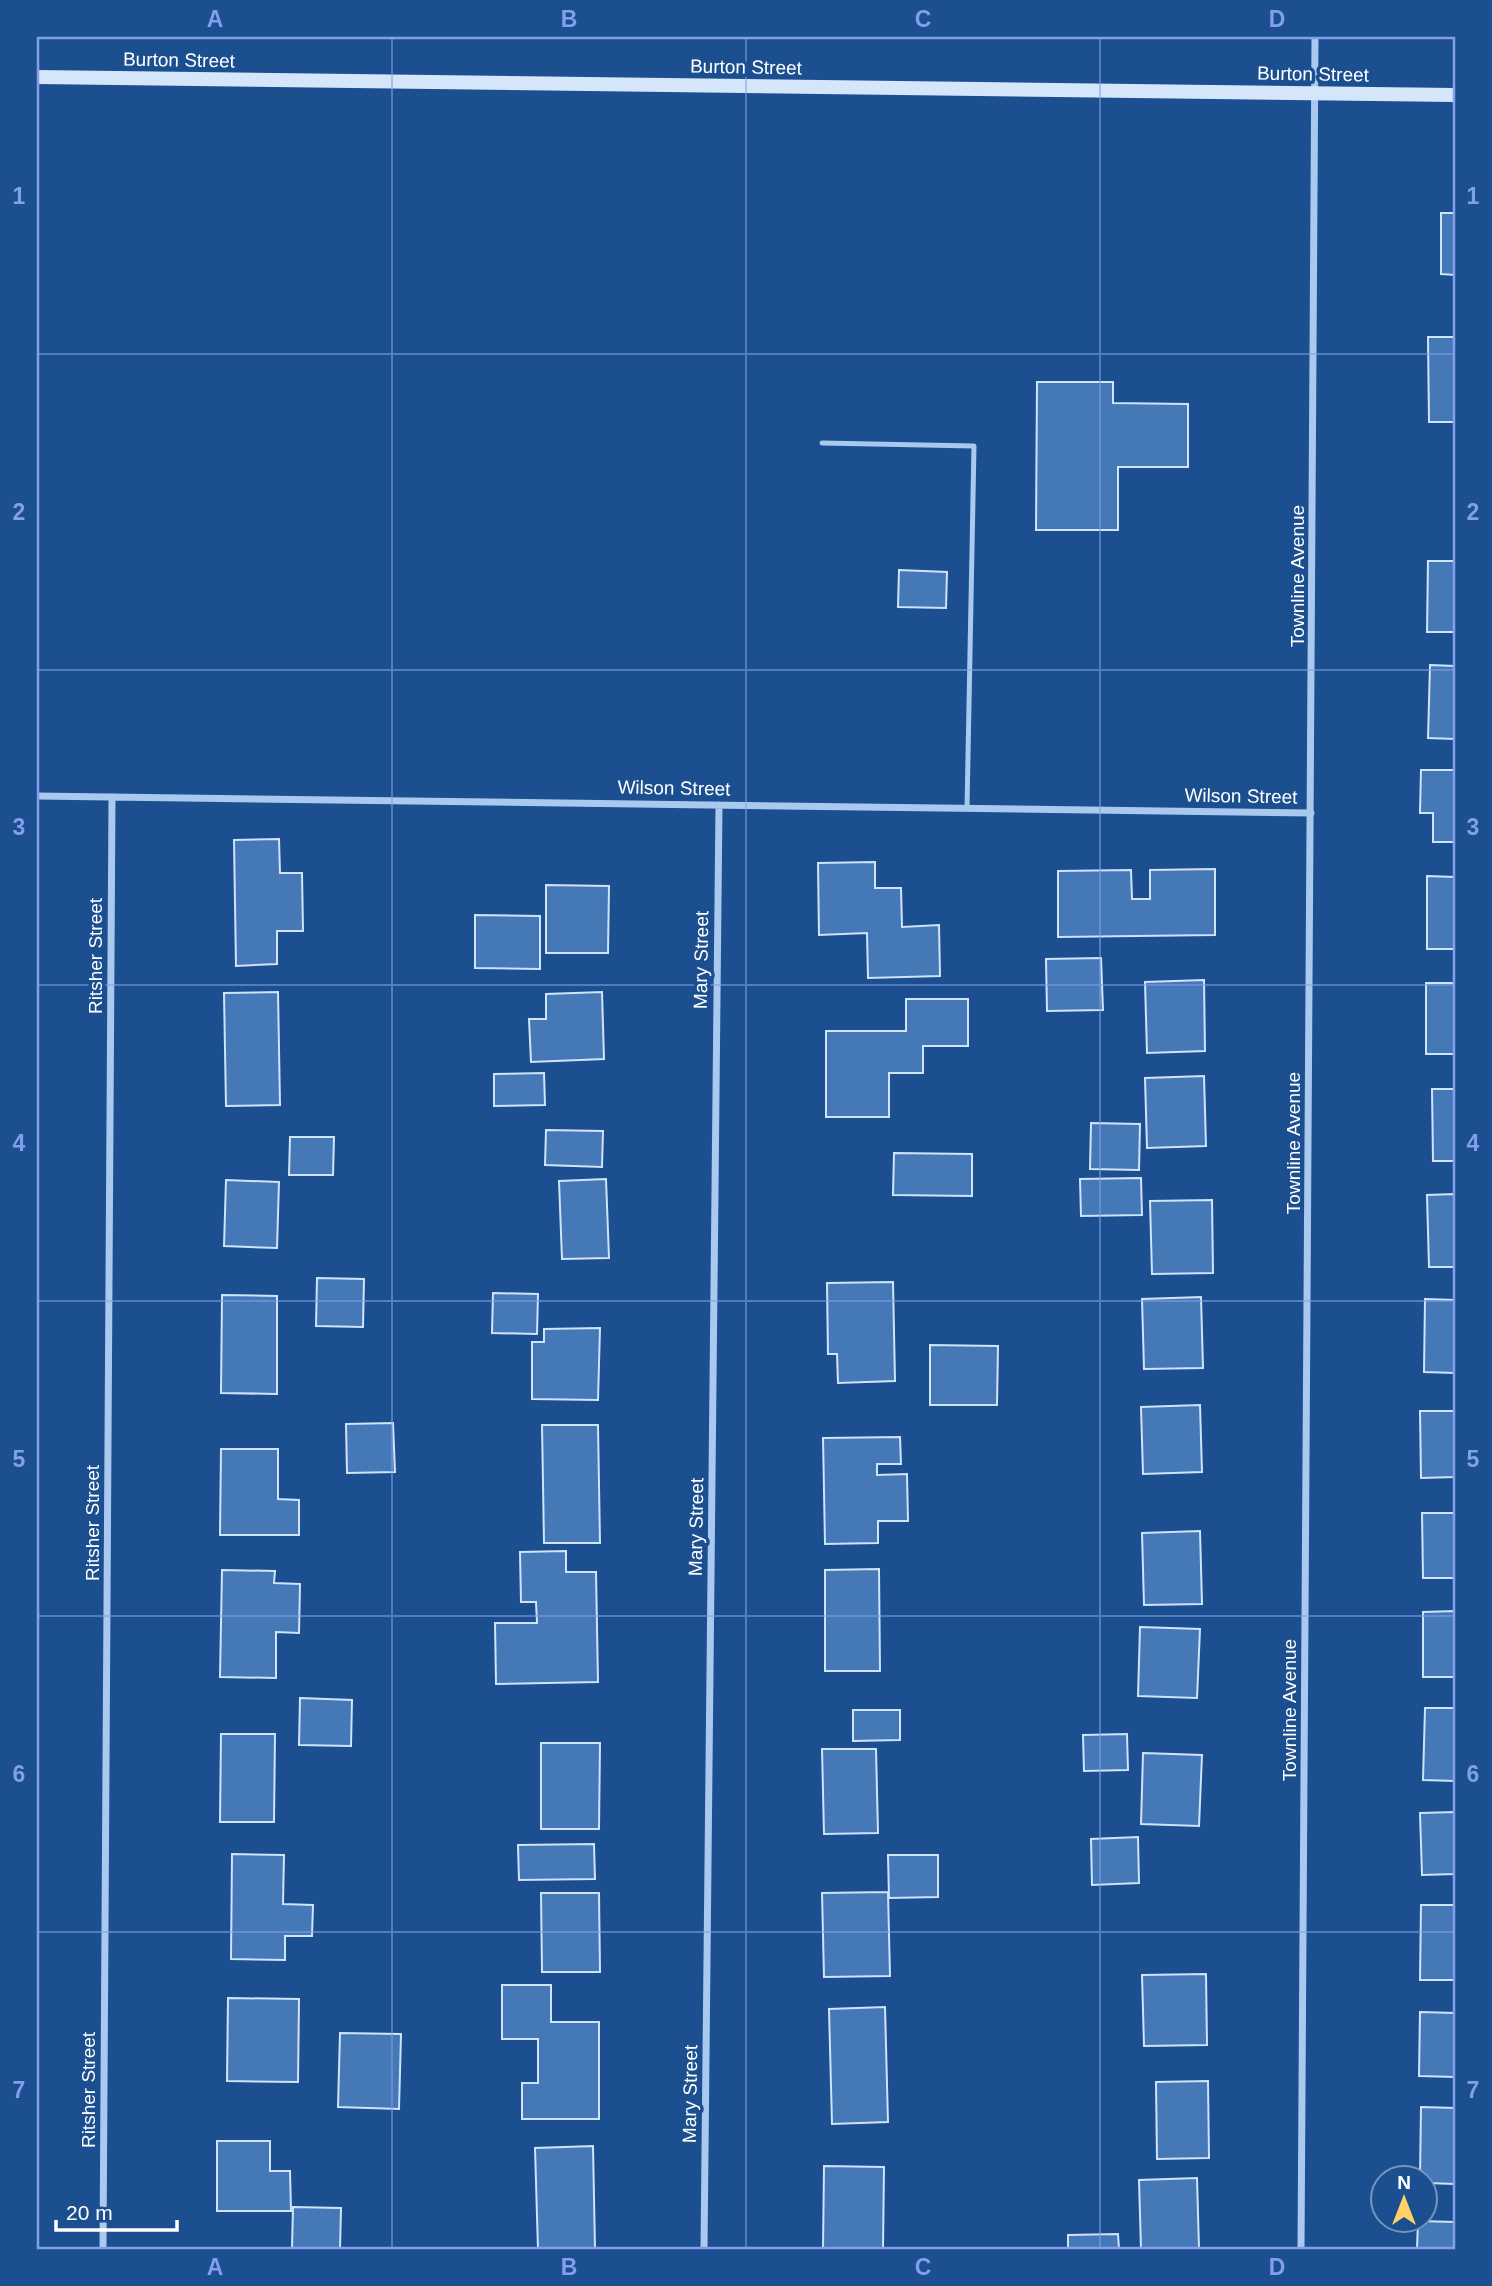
<svg xmlns="http://www.w3.org/2000/svg" width="1492" height="2286" font-family="Arial,sans-serif">
  <rect width="100%" height="100%" fill="#1b4f8f"/>
  <!-- building -->
  <path fill="#4478b7" stroke="#cfe3fa" stroke-width="2" d="M1441 213H1455V275L1441 274Z
    M1428 337H1455V422H1429Z
    M1037 382H1113V403L1188 404V467H1118V530H1036Z
    M1428 561H1455V632H1427Z
    M899 570 947 572 946 608 898 607Z
    M1430 665 1455 666V739L1428 738Z
    M1421 770H1455V842H1433V813H1420Z
    M279 839 280 873H302L303 931H277V964L236 966 234 840Z
    M875 862V888H901L902 927 939 925 940 976 868 978 867 933 819 935 818 863Z
    M1215 869V935L1058 937V871L1131 870 1132 899H1150V870Z
    M1427 876 1455 877V949H1427Z
    M546 885 609 886 608 953H546Z
    M475 915 540 916V969L475 968Z
    M1101 958 1103 1010 1047 1011 1046 959Z
    M1204 980 1205 1051 1147 1053 1145 982Z
    M1426 983H1455V1054H1426Z
    M278 992 280 1105 226 1106 224 993Z
    M602 992 604 1059 531 1062 529 1019H546V994Z
    M906 999H968V1046H923V1073H889V1117H826V1031H906Z
    M544 1073 545 1105 494 1106V1074Z
    M1204 1076 1206 1146 1147 1148 1145 1078Z
    M1432 1089H1455V1161H1433Z
    M1091 1123 1140 1124 1139 1170 1090 1169Z
    M546 1130 603 1131 602 1167 545 1165Z
    M290 1137H334L333 1175H289Z
    M894 1153 972 1154V1196L893 1195Z
    M1141 1178 1142 1215 1081 1216 1080 1179Z
    M606 1179 609 1258 562 1259 559 1181Z
    M226 1180 279 1182 277 1248 224 1246Z
    M1455 1194V1267H1429L1427 1195Z
    M1212 1200 1213 1273 1152 1274 1150 1201Z
    M317 1278 364 1279 363 1327 316 1326Z
    M893 1282 895 1381 838 1383 837 1354H828L827 1283Z
    M493 1293 538 1294 537 1334 492 1333Z
    M222 1295 277 1296V1394L221 1393Z
    M1201 1297 1203 1368 1144 1369 1142 1299Z
    M1425 1299 1455 1300V1373L1424 1372Z
    M600 1328 598 1400 532 1399V1342H544V1329Z
    M930 1345 998 1346 997 1405H930Z
    M1200 1405 1202 1472 1143 1474 1141 1407Z
    M1420 1411H1455V1477L1421 1478Z
    M393 1423 395 1472 347 1473 346 1424Z
    M542 1425H598L600 1543H544Z
    M900 1437 901 1464H877V1475L907 1474 908 1521H878V1543L825 1544 823 1438Z
    M221 1449H278V1499L299 1500V1535H220Z
    M1422 1513H1455V1578H1423Z
    M1200 1531 1202 1604 1144 1605 1142 1533Z
    M566 1551V1572H596L598 1682 496 1684 495 1623H537L536 1602H521L520 1552Z
    M879 1569 880 1671H825V1570Z
    M222 1570 275 1571 274 1583 300 1584 299 1633 276 1632V1678L220 1677Z
    M1455 1611V1677H1423V1612Z
    M1140 1627 1200 1629 1197 1698 1138 1696Z
    M300 1698 352 1700 351 1746 299 1745Z
    M1425 1708H1455V1781L1423 1780Z
    M853 1710H900V1740L853 1741Z
    M221 1734H275L274 1822H220Z
    M1127 1734 1128 1770 1084 1771 1083 1735Z
    M541 1743H600L599 1829H541Z
    M822 1749H876L878 1833 824 1834Z
    M1143 1753 1202 1755 1199 1826 1141 1824Z
    M1455 1812V1874L1422 1875 1420 1813Z
    M1138 1837 1139 1883 1092 1885 1091 1839Z
    M594 1844 595 1879 519 1880 518 1845Z
    M232 1854 284 1855 283 1904 313 1905 312 1936H285V1960L231 1959Z
    M888 1855H938V1897L889 1898Z
    M888 1892 890 1976 824 1977 822 1893Z
    M541 1893H599L600 1972H542Z
    M1421 1905H1455V1980H1420Z
    M1206 1974 1207 2045 1144 2046 1142 1975Z
    M502 1985H551V2022H599V2119H522V2083H538V2039H502Z
    M228 1998 299 1999 298 2082 227 2081Z
    M885 2007 888 2122 832 2124 829 2009Z
    M1420 2012 1455 2013V2077L1419 2076Z
    M340 2033 401 2034 399 2109 338 2107Z
    M1208 2081 1209 2158 1157 2159 1156 2082Z
    M1421 2107 1455 2108V2184L1426 2183V2178H1420Z
    M217 2141H270V2171H290L291 2211H217Z
    M593 2146 595 2248 538 2249 535 2148Z
    M824 2166 884 2167 883 2249H823Z
    M1197 2178 1199 2249H1141L1139 2180Z
    M293 2207 341 2208 340 2249H292Z
    M1418 2221 1455 2222V2249H1417Z
    M1118 2234 1119 2249H1068V2235Z"/>
  <g fill="none" stroke-linecap="round" stroke-linejoin="round">
    <!-- lane -->
    <path stroke="#a9c9ee" stroke-width="5" d="M822 443 974 446 967 808"/>
    <!-- street -->
    <path stroke="#a9c9ee" stroke-width="7" d="M37 796 1311 813
      M103 2249 112 797
      M704 2249 719 805
      M1301 2249 1315 37"/>
    <!-- secondary -->
    <path stroke="#d6e6fa" stroke-width="14" d="M37 77 1455 95"/>
  </g>
  <!-- grid -->
  <path fill="none" stroke="#839eea" stroke-width="2" stroke-opacity="0.55" d="M392 37V2249M746 37V2249M1100 37V2249M37 354H1455M37 670H1455M37 985H1455M37 1301H1455M37 1616H1455M37 1932H1455"/>
  <g text-anchor="middle" dominant-baseline="central" stroke-width="7" stroke-linejoin="round" paint-order="stroke">
    <!-- street labels -->
    <g font-size="19" fill="#fff" stroke="#1b4f8f">
      <text transform="translate(179 60) rotate(1)">Burton Street</text>
      <text transform="translate(746 67) rotate(1)">Burton Street</text>
      <text transform="translate(1313 74) rotate(1)">Burton Street</text>
      <text transform="translate(1297 576) rotate(-90)">Townline Avenue</text>
      <text transform="translate(674 788) rotate(1)">Wilson Street</text>
      <text transform="translate(1241 796) rotate(1)">Wilson Street</text>
      <text transform="translate(95 956) rotate(-90)">Ritsher Street</text>
      <text transform="translate(701 960) rotate(-89)">Mary Street</text>
      <text transform="translate(1293 1143) rotate(-90)">Townline Avenue</text>
      <text transform="translate(92 1523) rotate(-90)">Ritsher Street</text>
      <text transform="translate(696 1527) rotate(-89)">Mary Street</text>
      <text transform="translate(1289 1710) rotate(-90)">Townline Avenue</text>
      <text transform="translate(88 2090) rotate(-90)">Ritsher Street</text>
      <text transform="translate(690 2094) rotate(-89)">Mary Street</text>
    </g>
  </g>
  <!-- border -->
  <rect width="1492" height="2286" fill="none" stroke="#1b4f8f" stroke-width="77"/>
  <!-- north arrow -->
  <g transform="translate(1404 2199)"><circle r="33" fill="#1b4f8f" stroke="#7695bc" stroke-width="2"/>
  <path d="M0-5L12 26L0 18L-12 26Z" fill="#ffd166"/>
  <text y="-10" font-size="19" font-weight="bold" text-anchor="middle" fill="#ffffff">N</text>
  </g>
  <!-- scale -->
  <path d="M56 2220v10h121v-10" fill="none" stroke="#ffffff" stroke-width="3.5"/>
  <text x="66" y="2220" font-size="21" fill="#ffffff" stroke="#1b4f8f" stroke-width="5" paint-order="stroke">20 m</text>
  <rect x="38" y="38" width="1416" height="2210" fill="none" stroke="#839eea" stroke-width="2.5"/>
  <g font-size="23" text-anchor="middle" font-weight="bold" fill="#839eea">
    <text x="215" y="27">A</text>
    <text x="569" y="27">B</text>
    <text x="923" y="27">C</text>
    <text x="1277" y="27">D</text>
    <text x="19" y="204">1</text>
    <text x="1473" y="204">1</text>
    <text x="19" y="520">2</text>
    <text x="1473" y="520">2</text>
    <text x="19" y="835">3</text>
    <text x="1473" y="835">3</text>
    <text x="19" y="1151">4</text>
    <text x="1473" y="1151">4</text>
    <text x="19" y="1467">5</text>
    <text x="1473" y="1467">5</text>
    <text x="19" y="1782">6</text>
    <text x="1473" y="1782">6</text>
    <text x="19" y="2098">7</text>
    <text x="1473" y="2098">7</text>
    <text x="215" y="2275">A</text>
    <text x="569" y="2275">B</text>
    <text x="923" y="2275">C</text>
    <text x="1277" y="2275">D</text>
  </g>
</svg>
